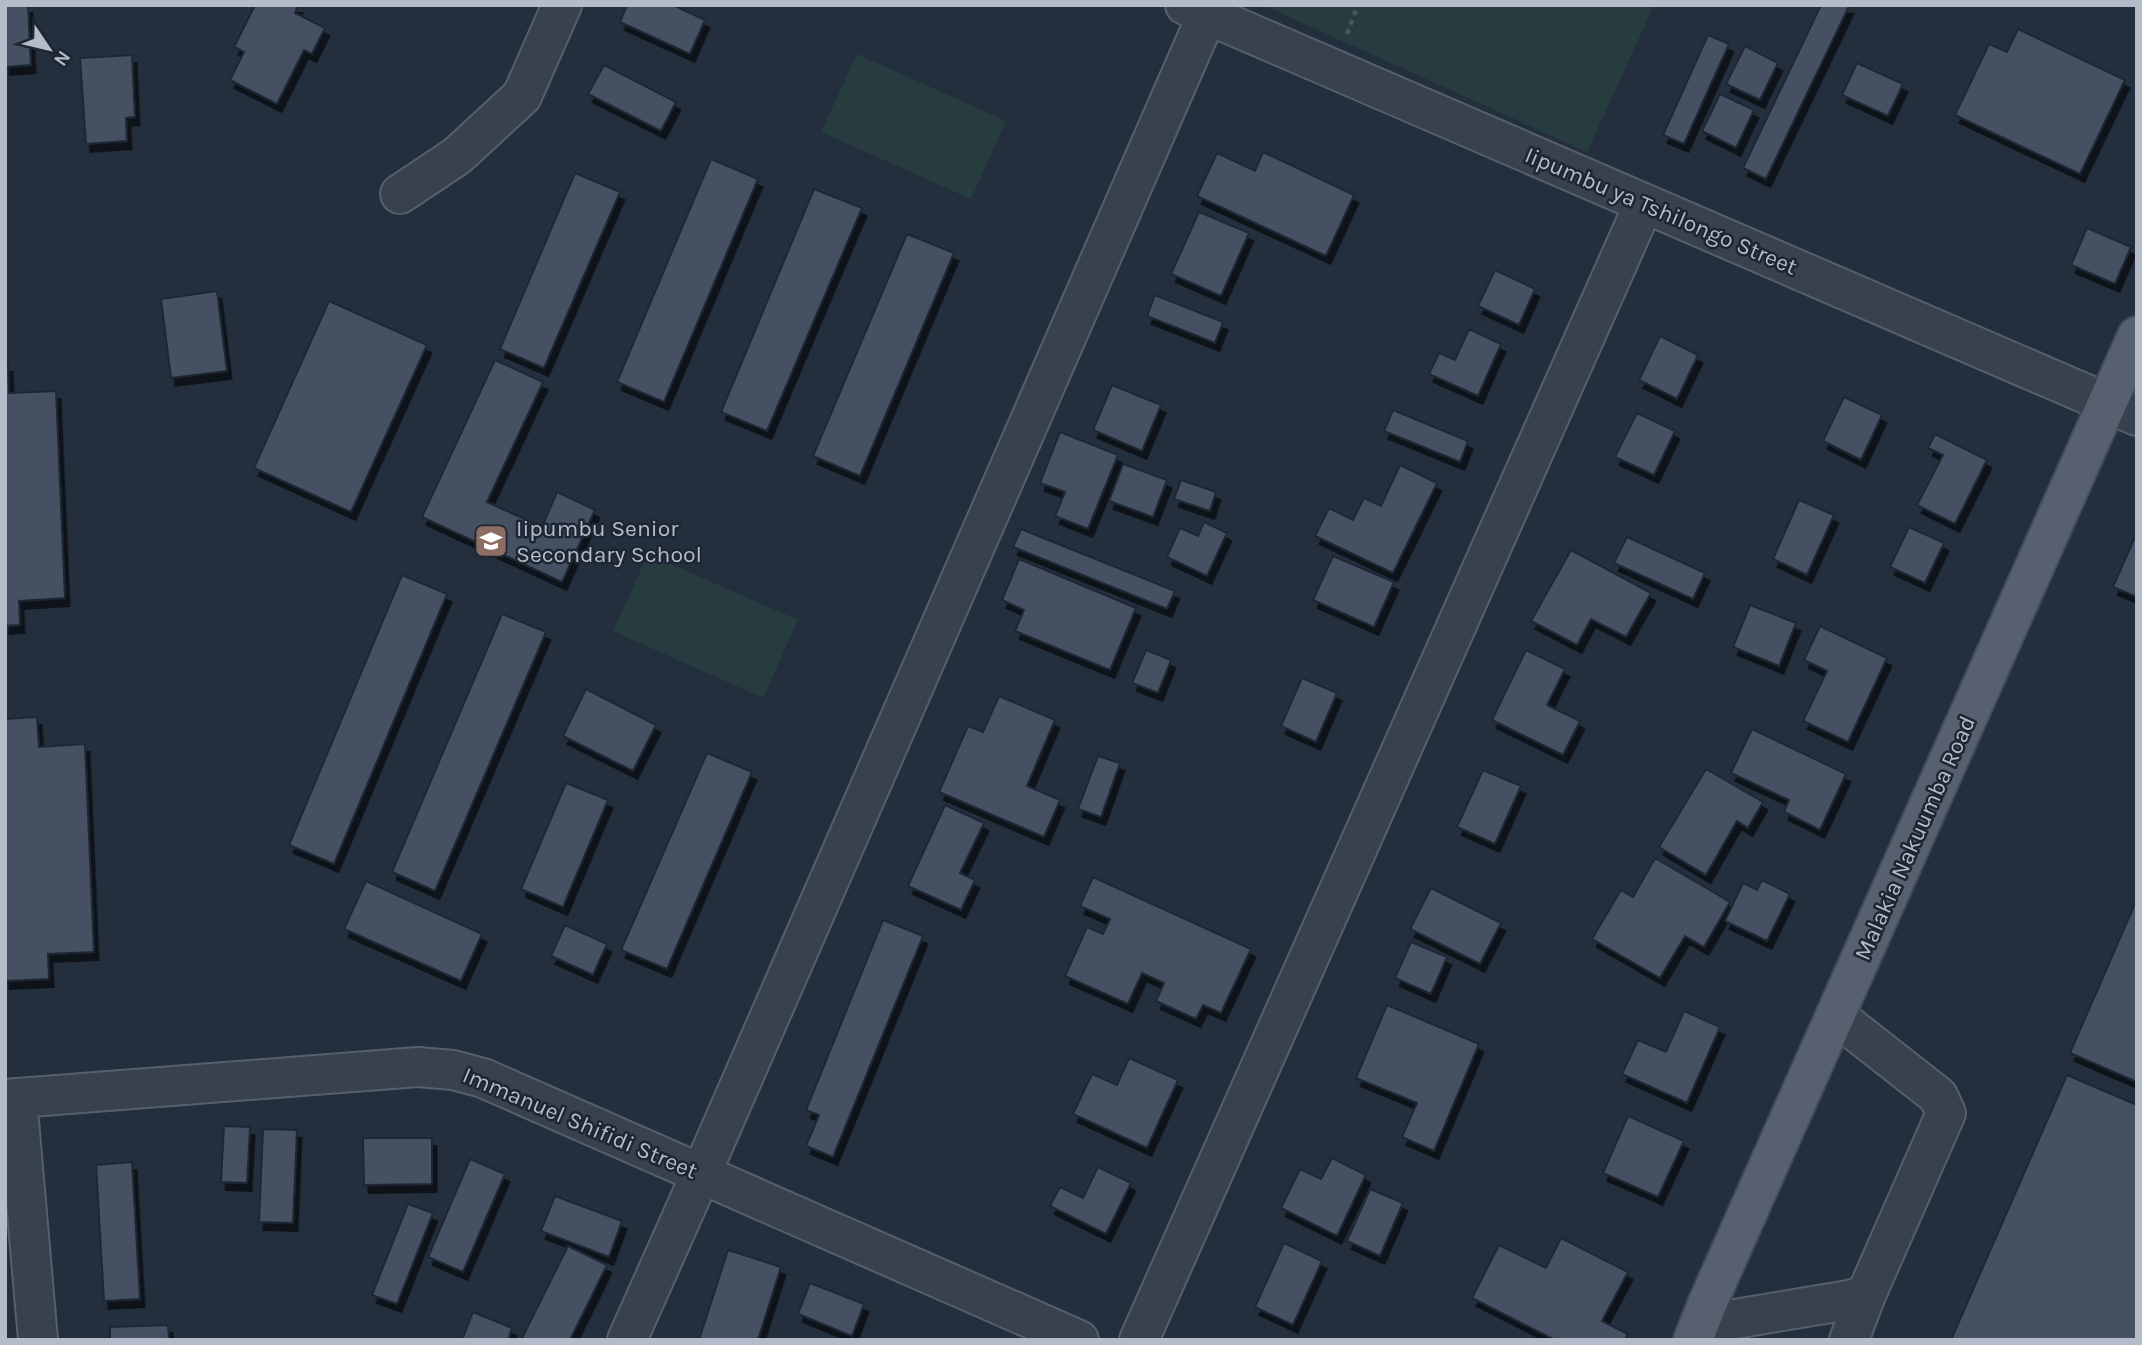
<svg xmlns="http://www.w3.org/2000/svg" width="2142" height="1345" font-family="Karla,sans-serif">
  <defs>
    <filter id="shadow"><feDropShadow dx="4.5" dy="8" stdDeviation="0" flood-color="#0009"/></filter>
  </defs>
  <rect width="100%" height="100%" fill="#242f3e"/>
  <!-- green -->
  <path fill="#263c3f" d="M1263 5H1654L1587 152Z
    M857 54 1006 121 971 199 821 132Z
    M648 554 798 620 763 698 613 631Z"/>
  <!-- building -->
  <path fill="#455162" stroke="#1f2835" stroke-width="2" filter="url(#shadow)" d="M5 5H28L31 65 5 67Z
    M255 5H298L295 13 325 28 312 54 304 50 277 104 230 80 244 52 234 47Z
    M627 5H673L705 20 690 54 620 22Z
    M1821 5 1849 6 1766 179 1743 168Z
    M2018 29 2125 80 2080 174 1955 115 1989 44 2007 52Z
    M1708 35 1729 44 1684 144 1663 135Z
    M1745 46 1778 63 1760 100 1726 84Z
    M132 55 135 117 126 118 127 141 86 144 80 58Z
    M1857 63 1903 84 1888 116 1842 95Z
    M604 65 676 102 661 131 588 94Z
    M1720 94 1754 110 1736 148 1702 131Z
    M1263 152 1354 195 1326 256 1197 196 1217 153 1255 171Z
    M711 159 758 179 664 402 617 382Z
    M575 173 620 192 544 368 500 349Z
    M814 189 862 208 767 431 721 412Z
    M1199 212 1249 233 1221 296 1171 274Z
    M2087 228 2131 247 2115 284 2071 265Z
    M907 234 954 253 860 476 813 456Z
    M1495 270 1535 289 1519 325 1478 306Z
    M217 291 227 371 171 378 161 299Z
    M1155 295 1223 322 1215 343 1147 316Z
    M329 301 427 345 351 512 254 468Z
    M1469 329 1501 344 1478 396 1429 374 1439 353 1455 360Z
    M1660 336 1698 355 1677 399 1639 380Z
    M495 360 543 382 487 502 542 527 557 492 595 510 562 582 422 517Z
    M5 364H8L9 393 56 391 65 598 19 601 20 625 5 626Z
    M1112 385 1161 405 1142 451 1093 430Z
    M1844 397 1882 415 1861 460 1823 441Z
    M1393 410 1468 441 1460 462 1384 431Z
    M1637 413 1675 431 1654 475 1615 457Z
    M1060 432 1118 455 1088 529 1055 516 1065 492 1040 483Z
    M1935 434 1987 460 1955 524 1917 505 1943 455 1928 448Z
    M1123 464 1167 480 1153 517 1109 501Z
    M1400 465 1437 483 1393 573 1315 536 1329 508 1353 520 1364 498 1381 506Z
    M1181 480 1216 492 1210 511 1174 499Z
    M1799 500 1834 515 1807 575 1773 559Z
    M1204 522 1227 533 1207 576 1167 557 1180 528 1198 536Z
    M1909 527 1944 543 1925 583 1890 567Z
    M1021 529 1175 591 1167 609 1013 547Z
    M1627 537 1705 573 1693 599 1614 563Z
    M2134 539 2137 540V597L2113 587Z
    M1571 550 1651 593 1626 637 1591 619 1577 645 1531 621Z
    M1333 556 1394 582 1374 627 1313 600Z
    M1019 559 1136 608 1110 670 1015 631 1024 610 1002 600Z
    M402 575 447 594 334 864 289 845Z
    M1750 605 1796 623 1779 666 1733 647Z
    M502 614 546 632 435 891 392 872Z
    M1820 626 1887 658 1848 742 1803 721 1827 671 1804 660Z
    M1146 650 1171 660 1158 693 1132 683Z
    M1526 650 1565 669 1547 705 1580 721 1563 755 1492 720Z
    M1302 678 1337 693 1316 742 1281 726Z
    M586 689 656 725 633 771 563 736Z
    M999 696 1055 720 1027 786 1060 800 1044 837 939 792 968 726 983 732Z
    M37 717 39 747 85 744 94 952 48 954 49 979 5 981V719Z
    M1752 729 1846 774 1820 830 1784 812 1789 800 1731 773Z
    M707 753 752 772 667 969 621 950Z
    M1098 756 1120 763 1101 817 1078 809Z
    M1706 769 1763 802 1748 828 1737 821 1706 875 1659 847Z
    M1483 770 1521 786 1495 844 1457 827Z
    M566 783 608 800 563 907 521 889Z
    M945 805 984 823 960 873 975 880 961 910 908 886Z
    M1655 858 1730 902 1704 947 1685 936 1660 978 1592 939 1621 890 1633 897Z
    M1093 877 1251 949 1221 1013 1203 1005 1196 1019 1156 1001 1164 983 1142 973 1128 1004 1065 976 1087 927 1103 934 1110 919 1080 906Z
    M1762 880 1790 894 1767 941 1725 921 1743 883 1757 890Z
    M366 881 482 934 461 981 344 929Z
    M1431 888 1501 923 1480 964 1410 929Z
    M2137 899V1082L2070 1053Z
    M883 920 923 936 833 1157 806 1146 819 1115 806 1110Z
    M565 925 607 944 593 975 551 956Z
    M1411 942 1447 957 1431 994 1395 978Z
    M1387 1005 1479 1044 1434 1151 1402 1137 1417 1103 1356 1078Z
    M1684 1011 1720 1027 1687 1103 1622 1074 1638 1040 1666 1052Z
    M1129 1058 1178 1080 1147 1148 1073 1114 1092 1074 1117 1085Z
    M2067 1075 2137 1105V1340H1951Z
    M1628 1116 1684 1141 1658 1197 1603 1173Z
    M224 1126 250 1127 247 1183 221 1182Z
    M263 1129 297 1130 293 1223 259 1222Z
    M363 1138H432V1184L364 1185Z
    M1332 1158 1366 1175 1337 1236 1281 1208 1300 1169 1321 1179Z
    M470 1159 505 1174 463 1272 428 1257Z
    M132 1162 140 1299 104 1301 96 1165Z
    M1098 1167 1131 1183 1106 1234 1050 1206 1060 1187 1083 1198Z
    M1370 1189 1403 1203 1380 1256 1347 1241Z
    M555 1196 622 1221 609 1257 541 1231Z
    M408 1204 433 1213 397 1304 372 1295Z
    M1561 1238 1628 1272 1602 1321 1628 1334 1625 1340H1555L1472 1298 1499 1245 1546 1268Z
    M1284 1243 1322 1261 1293 1325 1255 1307Z
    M568 1246 607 1265 570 1340H521Z
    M728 1250 781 1267 758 1340H699Z
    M810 1283 864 1304 852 1336 798 1314Z
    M473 1312 512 1328 508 1340H462Z
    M168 1325 169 1340H110V1327Z"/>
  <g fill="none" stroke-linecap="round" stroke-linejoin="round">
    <defs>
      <path id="minor" d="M1185 5 2137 416
        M400 194 457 156 522 96 562 5
        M17 1098 38 1340
        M5 1099 418 1067 453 1070 483 1078 1079 1340
        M1699 1325 1849 1300 1866 1295 1946 1113 1938 1096 1836 1016
        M627 1340 701 1174 1207 15
        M1139 1340 1644 204
        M1849 1340 1866 1295"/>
      <path id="major" d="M1693 1340 1708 1302 2137 336"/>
    </defs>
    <!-- minor casing -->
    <use href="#minor" stroke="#565f6c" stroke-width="42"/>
    <!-- major casing -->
    <use href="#major" stroke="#414a57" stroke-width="42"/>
    <!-- path -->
    <path stroke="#44595c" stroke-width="4.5" stroke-dasharray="5 5" stroke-linecap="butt" d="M1347 34 1358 5"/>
    <!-- minor -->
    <use href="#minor" stroke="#38414e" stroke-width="38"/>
    <!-- major -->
    <use href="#major" stroke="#56606e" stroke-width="38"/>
  </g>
  <!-- icons -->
  <defs>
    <symbol id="school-square" viewBox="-11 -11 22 22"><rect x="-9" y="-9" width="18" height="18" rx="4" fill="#8d6e63" stroke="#1d2633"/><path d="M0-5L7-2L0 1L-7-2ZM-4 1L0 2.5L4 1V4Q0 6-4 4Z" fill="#fff"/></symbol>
  </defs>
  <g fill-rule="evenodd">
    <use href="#school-square" x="472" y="522" width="38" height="38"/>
  </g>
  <g text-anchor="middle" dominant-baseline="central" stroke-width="5" stroke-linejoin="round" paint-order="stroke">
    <!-- street labels -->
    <g font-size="23" fill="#b4bcc9" stroke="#1d2633">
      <text transform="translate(1661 211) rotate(23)">Iipumbu ya Tshilongo Street</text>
      <text transform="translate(1915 838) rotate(-66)">Malakia Nakuumba Road</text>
      <text transform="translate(580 1123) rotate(23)">Immanuel Shifidi Street</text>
    </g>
    <!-- poi labels -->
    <g font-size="23" fill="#b4bcc9" stroke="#1d2633" text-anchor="start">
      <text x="516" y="528">Iipumbu Senior<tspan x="516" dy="26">Secondary School</tspan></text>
    </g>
  </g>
  <!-- border -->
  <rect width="2142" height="1345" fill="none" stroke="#b4bcc9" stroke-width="14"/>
  <!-- north arrow -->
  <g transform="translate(49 49) rotate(125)" stroke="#1d2633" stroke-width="5" paint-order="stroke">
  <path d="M0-5L12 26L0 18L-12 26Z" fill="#b4bcc9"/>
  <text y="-10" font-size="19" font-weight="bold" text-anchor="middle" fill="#b4bcc9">N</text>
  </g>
</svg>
